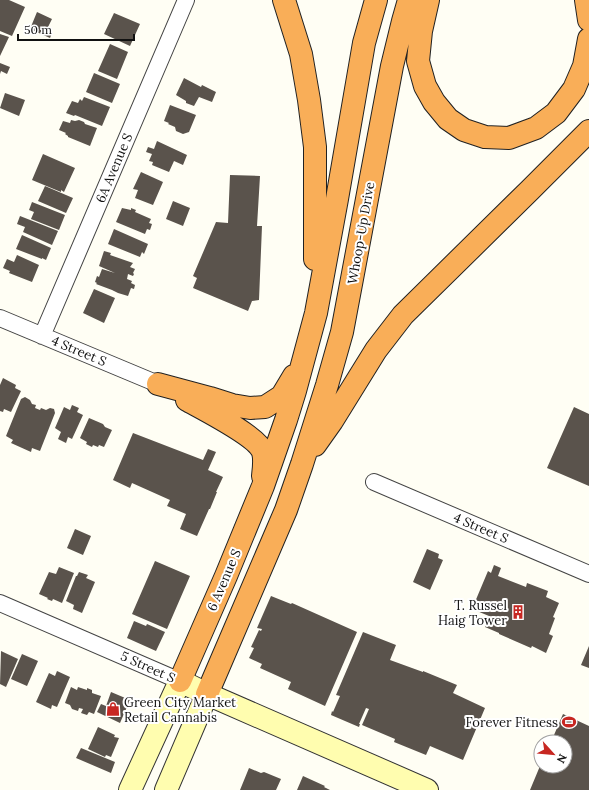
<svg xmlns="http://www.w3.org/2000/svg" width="589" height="790" font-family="Lora,serif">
  <rect width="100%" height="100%" fill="#fffef4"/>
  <!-- building -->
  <path fill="#5a534c" d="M0 0H9L25 7 12 36 0 31Z
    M37 12 52 19 47 29 52 33 50 38 30 29Z
    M114 13 140 24 130 46 104 34Z
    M0 34 9 37 0 56Z
    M110 44 128 52 117 79 98 71Z
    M0 63 10 67 7 74 1 71 0 74Z
    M94 73 120 84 112 103 86 92Z
    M184 78 201 87 202 85 216 92 212 102 199 97 194 106 186 103V101L176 95Z
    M5 93 25 100 19 116 0 108Z
    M84 97 110 107 102 126 75 115 74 116 66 113 72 101 78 103 80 99 82 101Z
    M170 105 196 115 189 132 183 134 176 131 175 127 168 124 169 123 164 121Z
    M71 120 75 121 79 120 84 122 85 124 97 128 90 146 68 137V136L65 134 66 133 59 130 63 121 70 123Z
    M157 141 187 155 183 165 174 161 169 172 152 165 153 162 149 161 152 154 146 152 148 147 154 149Z
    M43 154 75 168 64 192 61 190V192L32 180Z
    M141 172 163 182 153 205 135 198 138 190 133 189Z
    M230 175 260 176 257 226H262L259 300 252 301 248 311 193 288 197 278 193 276 216 222 228 223Z
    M45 186 73 198 66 213 38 201Z
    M173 201 190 208 183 226 166 219Z
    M32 202 65 215 59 230 31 219 34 212 29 210Z
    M122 208 131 210V208L136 210 135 212 151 219 149 223 152 224 150 230 147 229 145 234 116 222Z
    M20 216 58 231 52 245 23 232 25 227 17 224Z
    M114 229 148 244 144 254 142 252 140 257 108 244Z
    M22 235 51 248 46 260 42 258V259L16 249Z
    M104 251 111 253 110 255 133 263 130 267 135 269 133 273 134 274 133 276 128 274 127 279 132 281 131 283 135 285 134 289 131 288 128 296 118 293 112 290 96 284 97 283 95 282 97 276 99 277 102 269 115 273 99 266Z
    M17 255 39 265 32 282 9 273 10 271 3 268 7 259 14 262Z
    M94 289 115 298 104 323 83 313Z
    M3 378 16 385 15 388 21 391 11 412 4 409 3 412 0 411V385Z
    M25 397 30 400 32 404 36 405 35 408 40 410 41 408 46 410 50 408 54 409 55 413 40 451 32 448 31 452 11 443 13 440 6 436 21 399Z
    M72 405 79 408 77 412 83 415 72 439 68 437 66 443 58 439 61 432 55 428 64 407 70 410Z
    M574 407 589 414V486L547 468Z
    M89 418 103 424 105 427 112 430 104 447 99 445 98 447 93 445 92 447 86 444 87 442 80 438Z
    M133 433 203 460 208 449 216 452 208 470 223 477 216 492H217L210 509H209L197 536 180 529 186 514 167 506 170 500 132 483 130 488 113 480Z
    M75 529 91 536 83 555 67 548Z
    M427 549 439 554 438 558 443 560 430 590 413 582Z
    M155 561 190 576 167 629 132 614Z
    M494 565 501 568 498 576 526 587 527 583 548 591 546 597 559 603 553 617 555 618 549 634 553 636 546 653 532 646 531 648 499 634V633L485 627 489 616 472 609 488 571 491 573Z
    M59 567 74 573 62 603 53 599 52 601 47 599 48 598 39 594 49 572 56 574Z
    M79 572 88 575 86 578 95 582 82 613 73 609 74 605 66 601 76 576H77Z
    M271 596 291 604 292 603 357 632 325 706 288 689 291 682 260 668 262 664 249 658 254 648 251 647 259 630 261 631 262 629 257 628Z
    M134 621 146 626 147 624 165 632 156 651 127 638Z
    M363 632 396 645 390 660 423 672V671L457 685 453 693 485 708 463 760 430 746 426 755 394 742 395 739 362 725 369 709 366 708 359 724H360L359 727 331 715 332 711 333 712 340 696 336 695Z
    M589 646V668L581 665Z
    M1 651 18 659 6 687 0 684Z
    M22 654 38 661 27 686 11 679Z
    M57 671 70 677 57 707 52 705 51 709 36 702 49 673 55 676Z
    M71 687 77 690 78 687 87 690V688L92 690V693L101 696 94 714 89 712 87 715 81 713 83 709 79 708 78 711 72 709 70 705 65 703Z
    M111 692 130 700 120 723 97 712 101 704 106 706Z
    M563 714 589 726V790H530L540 766H565V742H551Z
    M98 727 115 735 114 737 119 738 111 757 106 755 105 757 88 749Z
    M81 748 115 762 111 773 76 758Z
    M249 768 261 773 264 772 281 779 276 790H240Z
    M303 776 325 786 324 787 330 790H297Z"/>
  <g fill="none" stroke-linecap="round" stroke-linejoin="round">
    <defs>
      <path id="street" d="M0 318 158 384
        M42 336 186 0
        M374 482 589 574
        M0 603 180 681"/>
      <path id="secondary" d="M130 790 180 681 207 694 427 790
        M166 790 207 694"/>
      <path id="highway" d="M284 0 301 54 309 100 315 147V259
        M428 0 421 31 418 61 425 86 434 102 448 119 464 130 485 137 509 138 536 128 556 113 574 89 584 66 589 39
        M586 0 589 20
        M158 384 210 398 232 405 250 408 265 407 282 396 294 376
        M187 400C203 409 257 436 263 452 265 459 264 468 263 476
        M315 445 332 421 376 350 403 315 530 190 589 131
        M180 681 226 576 263 486 286 420 295 391 316 313 337 199 364 43 376 0
        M207 694 286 510 302 464 327 385 342 332 392 66 403 21 409 0"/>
    </defs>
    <!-- street casing -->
    <use href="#street" stroke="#444" stroke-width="18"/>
    <!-- secondary casing -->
    <use href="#secondary" stroke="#333" stroke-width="24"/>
    <!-- highway casing -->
    <use href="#highway" stroke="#222" stroke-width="24"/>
    <!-- street -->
    <use href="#street" stroke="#fff" stroke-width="16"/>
    <!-- secondary -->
    <use href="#secondary" stroke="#fffdaf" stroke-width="22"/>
    <!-- highway -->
    <use href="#highway" stroke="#f9ae58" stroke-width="22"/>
  </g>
  <!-- icons -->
  <defs>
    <symbol id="building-bare" viewBox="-9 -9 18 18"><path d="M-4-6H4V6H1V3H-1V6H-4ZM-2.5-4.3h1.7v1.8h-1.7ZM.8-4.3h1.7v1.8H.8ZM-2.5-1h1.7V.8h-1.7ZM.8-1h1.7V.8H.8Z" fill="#c72722" stroke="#fff" stroke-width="2.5" paint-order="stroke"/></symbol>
    <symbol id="shop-bare" viewBox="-9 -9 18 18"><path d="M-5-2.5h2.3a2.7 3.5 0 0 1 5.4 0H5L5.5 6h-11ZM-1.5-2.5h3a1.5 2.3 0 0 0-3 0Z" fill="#c72722" stroke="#fff" stroke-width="2.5" paint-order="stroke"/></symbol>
    <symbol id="stadium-bare" viewBox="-9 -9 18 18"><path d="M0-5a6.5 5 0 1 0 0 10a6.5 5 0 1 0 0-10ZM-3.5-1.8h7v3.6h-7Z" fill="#c72722" stroke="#fff" stroke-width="2.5" paint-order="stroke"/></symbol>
  </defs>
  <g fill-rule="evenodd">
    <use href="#building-bare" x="508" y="602" width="20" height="20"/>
    <use href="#shop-bare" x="103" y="699" width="20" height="20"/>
    <use href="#stadium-bare" x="559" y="712" width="20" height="20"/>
  </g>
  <g text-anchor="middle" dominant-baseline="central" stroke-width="4" stroke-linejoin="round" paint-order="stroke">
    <!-- street labels -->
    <g font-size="13" fill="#111" stroke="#fff">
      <text transform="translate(114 168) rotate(-67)">6A Avenue S</text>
      <text transform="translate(361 233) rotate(-80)">Whoop-Up Drive</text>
      <text transform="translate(79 351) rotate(23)">4 Street S</text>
      <text transform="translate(481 528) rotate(23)">4 Street S</text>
      <text transform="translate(224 580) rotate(-67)">6 Avenue S</text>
      <text transform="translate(148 667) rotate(24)">5 Street S</text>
    </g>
    <!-- poi labels -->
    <g font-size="13" fill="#111" stroke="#fff" text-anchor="end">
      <text x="507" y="605">T. Russel<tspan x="507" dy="15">Haig Tower</tspan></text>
      <text x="124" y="702" text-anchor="start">Green City Market<tspan x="124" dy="15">Retail Cannabis</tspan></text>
      <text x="558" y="722">Forever Fitness</text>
    </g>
  </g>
  <!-- north arrow -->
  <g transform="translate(553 754) rotate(117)"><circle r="19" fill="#ffffff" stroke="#a0a0a0"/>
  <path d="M0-3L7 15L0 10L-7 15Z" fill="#c72722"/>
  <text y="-6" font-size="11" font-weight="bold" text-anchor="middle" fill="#111111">N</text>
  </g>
  <!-- scale -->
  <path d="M18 34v6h116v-6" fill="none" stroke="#111111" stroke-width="2"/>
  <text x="24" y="34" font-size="12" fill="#111111" stroke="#ffffff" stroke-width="3" paint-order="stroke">50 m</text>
</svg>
